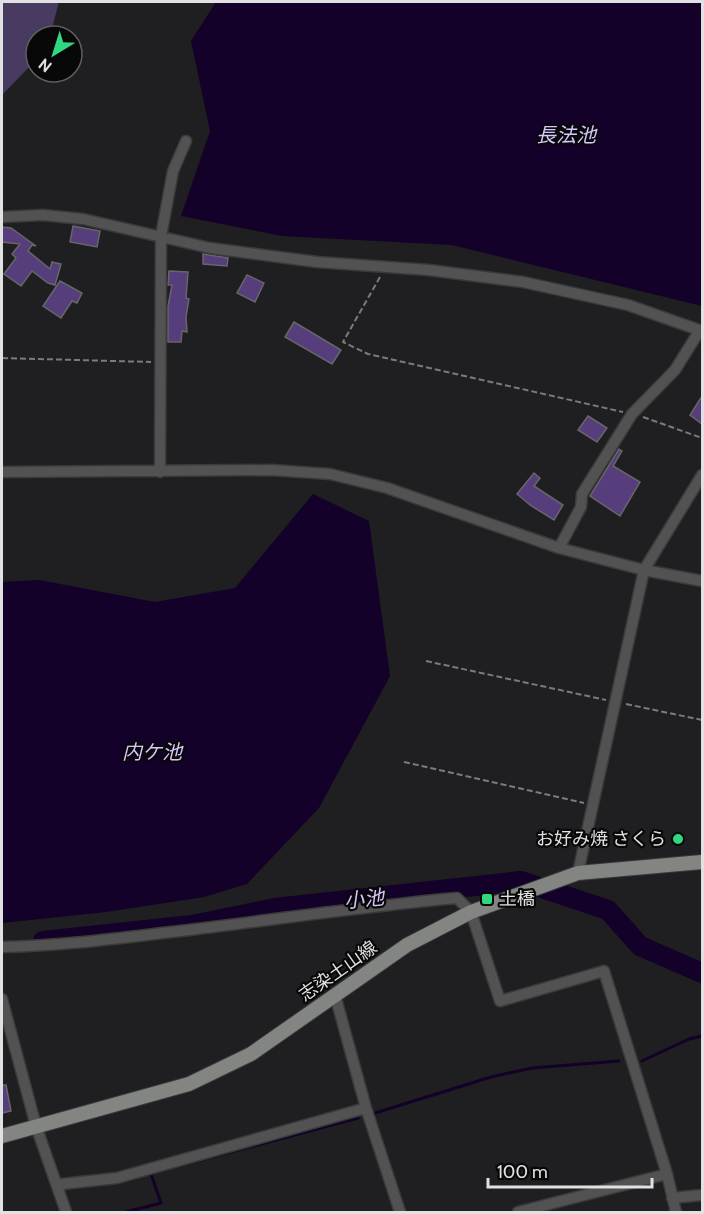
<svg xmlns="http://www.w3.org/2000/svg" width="704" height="1214" font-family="Cabin,'Noto Sans JP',sans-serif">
  <rect width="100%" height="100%" fill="#1f1e20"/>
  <!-- green -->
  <path fill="#483a61" d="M2 2H59L50 36H36V60L2 95Z"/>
  <!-- water -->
  <path fill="#130129" d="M216 2H702V306L452 245 282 236 181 216 210 131 191 41Z
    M313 494 369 521 390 676 319 808 247 884 204 897 106 912 2 923V582L39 580 155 602 235 588Z"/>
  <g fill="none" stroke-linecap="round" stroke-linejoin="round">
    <!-- stream -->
    <path stroke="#130129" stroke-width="3" d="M642 1061 689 1039 702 1036
      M375 1113 491 1077 532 1068 619 1061
      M175 1167 358 1118
      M126 1212 161 1203 151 1174 154 1173"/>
    <!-- river -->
    <path stroke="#130129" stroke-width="20" d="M43 941 192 925 275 908 521 881 608 910 640 946 702 973"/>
  </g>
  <!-- building -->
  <path fill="#553e7b" stroke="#676669" stroke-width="1.5" d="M73 226 100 231 97 247 70 242Z
    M2 227 11 228 36 246 32 245 28 251 50 269 52 262 61 264 55 285 48 283 32 271 21 286 4 274 16 258 12 254 20 244 2 242Z
    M203 254 228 258 227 266 203 264Z
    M169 271 188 272 186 298 189 299 186 317 187 332 182 331 181 342H168V306L172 285H168Z
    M247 275 264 283 255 302 237 293Z
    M60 281 82 293 77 303 72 301 61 318 43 306Z
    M294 322 341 350 332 364 285 337Z
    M702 396V424L690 415Z
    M588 416 607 428 597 442 578 430Z
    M619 449 622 451 613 466 640 482 620 516 590 496Z
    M534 473 540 478 534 486 563 505 554 520 530 505 517 494Z
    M2 1085H6L11 1111 2 1113Z"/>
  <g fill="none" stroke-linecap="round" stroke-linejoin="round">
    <defs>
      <path id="minor" d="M2 217 43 215 83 219 210 248 317 262 429 270 523 282 628 305 702 331
        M2 472 271 470 330 474 387 488 559 548 644 570 702 581
        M160 472 161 236 173 171 186 141
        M559 548 581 507 582 494 632 414 675 370 700 330
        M578 873 644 570 702 475
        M2 947C64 946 127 937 189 930 278 919 368 906 457 898L471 912 500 1001 604 971 667 1174 676 1212
        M335 995 366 1108 400 1212
        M2 999 36 1126 66 1212
        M62 1184 117 1178 366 1108
        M672 1198 702 1195
        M518 1212 667 1174"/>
      <path id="major" d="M2 1136 189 1084 251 1054 407 945 471 912 578 873 702 862"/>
    </defs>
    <!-- minor casing -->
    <use href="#minor" stroke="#3a393b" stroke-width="13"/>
    <!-- major casing -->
    <use href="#major" stroke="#3a393b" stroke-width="16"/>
    <!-- path -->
    <path stroke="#7b7a7c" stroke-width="2" stroke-dasharray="6 3" stroke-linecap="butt" d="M380 277 343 342 368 354 623 412
      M2 358 151 362
      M643 417 702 438
      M426 661 606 700
      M626 704 702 720
      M404 762 584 803"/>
    <!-- minor -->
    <use href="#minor" stroke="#515251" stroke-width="10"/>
    <!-- major -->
    <use href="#major" stroke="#838583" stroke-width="14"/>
  </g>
  <!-- markers -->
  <g fill="#31d882" stroke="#090809" stroke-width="2">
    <circle cx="678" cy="839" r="6"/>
    <rect x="481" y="893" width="12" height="12" rx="3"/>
  </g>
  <g text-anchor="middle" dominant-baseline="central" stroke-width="4.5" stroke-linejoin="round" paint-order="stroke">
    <!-- poi labels -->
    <g font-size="18" fill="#e1e0e2" stroke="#090809" text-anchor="end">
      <text x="666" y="839">お好み焼 さくら</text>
      <text x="499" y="899" text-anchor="start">土橋</text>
    </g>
    <!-- street labels -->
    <g font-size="18" fill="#e1e0e2" stroke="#090809">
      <text transform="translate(338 971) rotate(-35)">志染土山線</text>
    </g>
    <!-- water labels -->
    <g font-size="20" font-style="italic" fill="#d7c5fd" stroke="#090809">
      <text x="566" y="135">長法池</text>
      <text x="152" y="752">内ケ池</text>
      <text transform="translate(364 899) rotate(-6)">小池</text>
    </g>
  </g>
  <!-- border -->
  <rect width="704" height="1214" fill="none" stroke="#e1e0e2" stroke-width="6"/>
  <!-- north arrow -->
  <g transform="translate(54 54) rotate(218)"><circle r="28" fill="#090809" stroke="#5f5e60" stroke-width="1.5"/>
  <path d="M0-4.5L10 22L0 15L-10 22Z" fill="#31d882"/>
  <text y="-9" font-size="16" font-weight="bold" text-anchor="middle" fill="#e1e0e2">N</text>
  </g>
  <!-- scale -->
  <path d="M488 1178v9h164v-9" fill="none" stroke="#e1e0e2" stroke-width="3"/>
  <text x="497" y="1178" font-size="18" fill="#e1e0e2" stroke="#090809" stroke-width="4.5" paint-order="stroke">100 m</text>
</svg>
